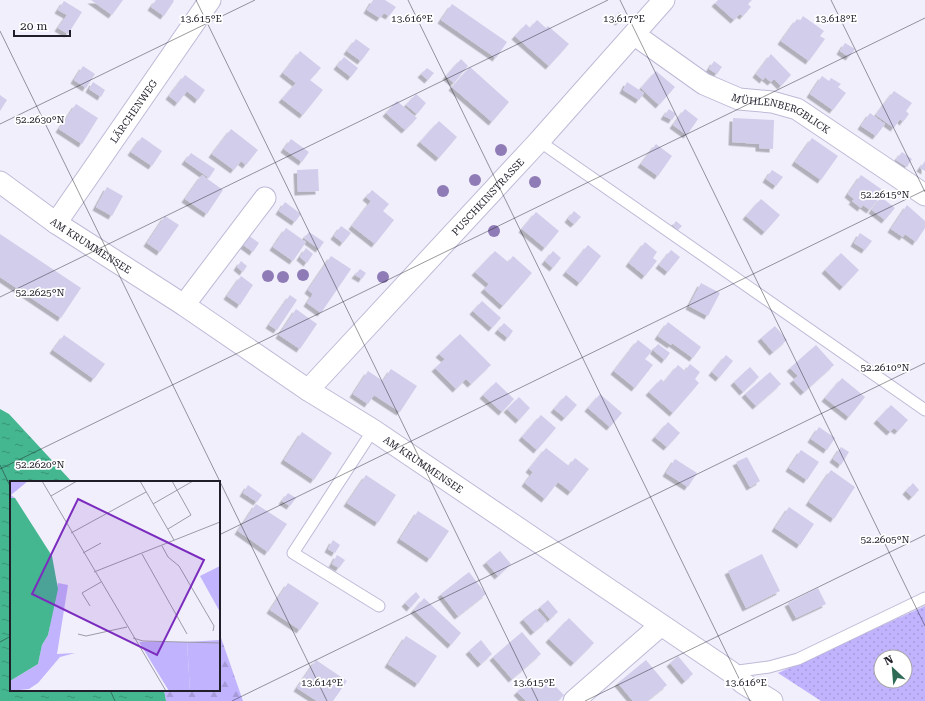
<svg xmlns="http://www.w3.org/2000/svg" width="925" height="701" font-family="'Roboto Serif',serif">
  <defs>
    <pattern id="grass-dots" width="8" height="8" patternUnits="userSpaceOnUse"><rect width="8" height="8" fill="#c1b3fd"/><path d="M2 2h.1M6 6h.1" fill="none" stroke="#a69ad9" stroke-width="1.8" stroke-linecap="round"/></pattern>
    <pattern id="forest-firs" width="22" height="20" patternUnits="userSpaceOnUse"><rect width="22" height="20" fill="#c1b3fd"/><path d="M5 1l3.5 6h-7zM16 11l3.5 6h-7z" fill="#a69ad9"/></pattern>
    <pattern id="water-ripples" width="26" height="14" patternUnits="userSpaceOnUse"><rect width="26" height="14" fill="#44b790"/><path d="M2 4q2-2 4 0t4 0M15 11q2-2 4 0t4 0" fill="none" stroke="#389476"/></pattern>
    <filter id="shadow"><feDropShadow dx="-3.5" dy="3.5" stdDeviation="0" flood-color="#0004"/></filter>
  </defs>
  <rect width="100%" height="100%" fill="#f1effc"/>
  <!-- grass -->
  <path fill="url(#grass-dots)" fill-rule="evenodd" d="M925 606V701H821L778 673ZM881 657H905V681H881Z"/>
  <!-- forest -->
  <path fill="url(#forest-firs)" d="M219 632 243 701H166L164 690H219Z"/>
  <!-- water -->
  <path fill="url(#water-ripples)" d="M0 409 9 414 72 482H11V690H164L166 701H0Z"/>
  <!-- building -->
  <path fill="#d2cdeb" filter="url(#shadow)" d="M91 0H123L112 15Z
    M156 0H173L174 1 164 16 151 7Z
    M373 0H385L396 7 389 16 384 13 380 18 367 10Z
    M718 0H752L748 4 751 7 743 16 740 14 734 20 715 3Z
    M64 1 82 12 68 34 58 28 67 15 58 10Z
    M452 4 507 42 496 58 441 20Z
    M619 12 624 17 619 22 614 18Z
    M803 16 824 31 820 36 825 39 809 61 781 41 797 19 800 21Z
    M537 20 546 28 548 26 569 44 549 66 515 36 526 24 530 28Z
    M356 39 370 49 361 61 347 51Z
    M845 43 855 49 849 57 840 51Z
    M300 51 321 68 310 80 323 90 303 115 282 99 296 83 283 73Z
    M771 54 791 75 781 86 774 79 771 82 765 77 763 80 756 74Z
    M344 57 358 68 351 77 337 66Z
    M461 59 468 66 454 83 446 76Z
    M714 61 722 67 717 74 709 69Z
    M83 66 95 74 86 88 74 80Z
    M470 67 509 102 492 122 452 87Z
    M427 68 434 73 428 80 421 74Z
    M656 71 675 87 659 105 641 88Z
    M185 75 205 90 198 100 187 91 178 103 169 96Z
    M822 76 829 81 831 78 841 84 838 87 846 93 833 110 810 94Z
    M93 82 105 90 101 97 89 89Z
    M627 82 644 93 639 100 623 90Z
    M894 91 912 103 906 111 909 114 903 122 900 119 894 128 876 115Z
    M416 94 426 103 417 114 406 105Z
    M0 95 7 100 0 111Z
    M397 101 417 118 405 130 386 113Z
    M76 104 98 118 82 144 59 129Z
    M669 109 676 114 672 120 664 116Z
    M685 109 698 119 687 135 673 125Z
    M870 113 885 124 876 136 861 126Z
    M733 118 774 120 773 149 759 148V144L732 142Z
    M439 121 457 137 439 158 420 142Z
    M231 129 258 150 246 165 241 161 234 170 212 154Z
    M142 137 162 151 152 166 131 152Z
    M812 138 838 156 821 180 795 162Z
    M291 139 309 152 302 162 284 149Z
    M656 144 672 156 658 176 641 164Z
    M902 152 912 159 907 167 896 160Z
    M191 153 215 169 209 178 185 161Z
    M925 161V171L920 168Z
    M318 169 319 191 298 192 297 170Z
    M772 170 783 177 776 186 766 179Z
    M202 175 223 190 207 214 185 199Z
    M861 175 884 191 870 210 863 205 861 208 852 201 854 199 848 194Z
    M107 187 123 196 112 216 96 207Z
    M372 190 389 204 383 211 394 220 375 244 352 226 371 201 366 197Z
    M881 197 895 208 885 220 872 210Z
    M761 199 780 215 765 232 746 216Z
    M285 202 301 214 295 222 279 211Z
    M907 205 925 221V228L916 242 905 234 903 237 891 229Z
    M574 211 581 217 574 224 568 219Z
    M536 212 559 231 545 248 522 229Z
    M165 216 179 225 160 252 147 243Z
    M676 221 682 226 678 230 673 225Z
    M341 226 351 233 343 243 334 236Z
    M286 228 306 242 293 261 273 247Z
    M309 232 324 242 319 249 304 238Z
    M860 233 872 241 865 250 854 243Z
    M0 234 81 288 61 318 0 277Z
    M248 235 259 243 253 252 242 244Z
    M645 242 657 252 653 258 657 261 645 276 629 263Z
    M588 245 601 256 580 283 566 272Z
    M306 248 313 254 307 263 300 257Z
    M671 250 680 257 668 272 659 265Z
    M495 251 508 262 513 256 532 273 503 306 484 289 489 284 475 272Z
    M553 251 561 258 553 268 545 261Z
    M841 253 859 270 843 287 825 270Z
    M331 256 351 269 321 313 307 303 313 294 308 290Z
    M241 261 247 266 243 272 237 267Z
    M360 269 366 273 362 279 355 275Z
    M241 276 253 285 240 305 227 296Z
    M701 283 720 293 708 316 689 306Z
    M290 295 297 300 277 330 269 325Z
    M482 301 501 318 492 328 473 311Z
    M296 309 317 324 300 349 279 335Z
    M668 322 701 347 693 358 672 343 671 345 658 336Z
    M504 323 513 331 508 338 498 330Z
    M775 326 787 340 773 352 761 338Z
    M460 334 491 365 471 384 466 379 456 389 435 368 445 359 439 354Z
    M64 335 105 364 94 379 53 350Z
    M638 340 652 351 645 359 653 365 635 388 614 371Z
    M658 344 670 353 665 360 653 350Z
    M816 345 834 365 804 392 793 380 798 376 790 368Z
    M726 355 733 361 719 378 712 372Z
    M690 364 700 372 695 379 699 383 673 413 649 392 661 379 664 382 678 365 685 371Z
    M750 367 759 377 743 392 734 382Z
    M391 369 417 386 400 412 374 395 368 404 353 394 368 371 383 381Z
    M770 372 781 384 756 406 745 394Z
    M842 378 865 397 849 417 825 398Z
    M496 382 514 399 502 412 483 395Z
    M600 394 622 413 610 427 588 408Z
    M566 395 577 405 565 418 554 409Z
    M519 397 530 408 519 420 507 409Z
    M891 405 908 420 898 431 894 428 890 432 877 420Z
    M541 415 556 428 537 450 522 437Z
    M668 422 680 433 667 447 655 437Z
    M819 427 835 438 827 450 811 439Z
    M302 432 332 453 314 480 284 460Z
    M841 447 849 452 841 465 833 459Z
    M546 448 569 466 575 458 589 469 571 492 558 482 545 499 525 483 533 472 529 469Z
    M801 450 819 462 807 480 789 468Z
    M747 457 760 481 750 487 736 462Z
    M675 459 697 473 688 487 666 473Z
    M831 470 855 487 834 519 809 502Z
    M366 475 396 495 378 523 347 503Z
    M913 483 919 490 912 497 906 491Z
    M248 485 262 495 257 502 243 493Z
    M288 493 296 498 290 506 282 501Z
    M256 504 287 524 268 552 238 531Z
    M789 507 814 524 800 545 775 528Z
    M418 511 449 531 430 559 400 539Z
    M333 540 340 545 335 553 328 549Z
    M500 551 511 564 498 576 486 562Z
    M762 554 780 591 746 608 728 571Z
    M337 555 345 560 339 568 332 564Z
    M469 572 486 594 458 616 441 594Z
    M288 583 319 603 300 630 270 610Z
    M818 588 826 604 796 618 788 603Z
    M416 592 420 597 410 608 405 603Z
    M424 598 461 633 451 645 414 610Z
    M548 600 558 612 550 619 540 607Z
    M536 609 547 621 534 632 523 619Z
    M569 618 594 643 574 663 549 639Z
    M522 632 541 654 512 679 493 657Z
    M406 636 437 656 418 684 388 664Z
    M481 640 492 654 481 664 469 651Z
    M678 656 693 674 685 681 670 663Z
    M316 660 347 681 333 701H317L297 688Z
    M646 660 667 685 647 701H633L618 683Z
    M532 678 541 687 548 679 564 695 558 701H526L517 692Z"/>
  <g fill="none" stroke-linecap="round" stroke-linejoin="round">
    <defs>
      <path id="lane" d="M539 141 925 410
        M373 430 293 553 379 606
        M731 672 769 667 798 659 925 598"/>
      <g id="street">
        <path id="s1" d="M635 35 704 84 739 99 772 102 797 109 925 195"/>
        <path id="s2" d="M0 182 56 223 184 305 308 390 373 430 731 672 743 683 772 701"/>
        <path id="s3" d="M56 223 210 0"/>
        <path d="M184 305 265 198"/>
        <path id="s4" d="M308 390 539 141 664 0"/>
        <path d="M574 701 661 625"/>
      </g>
    </defs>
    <!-- lane casing -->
    <use href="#lane" stroke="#bebad7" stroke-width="13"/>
    <!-- street casing -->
    <use href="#street" stroke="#bebad7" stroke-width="23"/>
    <!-- lane -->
    <use href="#lane" stroke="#fff" stroke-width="11"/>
    <!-- street -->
    <use href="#street" stroke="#fff" stroke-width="21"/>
  </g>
  <!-- trees -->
  <g fill="#8f7cb6">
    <circle cx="501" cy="150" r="6"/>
    <circle cx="475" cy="180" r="6"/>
    <circle cx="535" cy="182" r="6"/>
    <circle cx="443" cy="191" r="6"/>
    <circle cx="494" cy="231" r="6"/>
    <circle cx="303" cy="275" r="6"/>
    <circle cx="268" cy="276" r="6"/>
    <circle cx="283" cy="277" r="6"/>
    <circle cx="383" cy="277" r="6"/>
  </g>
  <!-- ticks -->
  <path fill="none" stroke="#201e29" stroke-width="1" stroke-opacity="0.45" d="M196 0 538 701M408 0 750 701M620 0 925 626M831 0 925 192M0 31 327 701M0 124 255 0M0 297 608 0M0 465 11 488M0 469 925 18M219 535 925 190M0 642 11 636M110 690 115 701M232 701 925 363M585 701 925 535"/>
  <g text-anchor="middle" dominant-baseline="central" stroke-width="3.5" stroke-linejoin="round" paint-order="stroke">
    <!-- street labels -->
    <g font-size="10" fill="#201e29" stroke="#fff">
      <text stroke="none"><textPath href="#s3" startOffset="136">LÄRCHENWEG</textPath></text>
      <text stroke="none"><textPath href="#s1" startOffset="168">MÜHLENBERGBLICK</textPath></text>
      <text stroke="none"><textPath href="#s4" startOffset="264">PUSCHKINSTRASSE</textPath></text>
      <text stroke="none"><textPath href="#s2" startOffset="111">AM KRUMMENSEE</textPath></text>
      <text stroke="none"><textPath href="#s2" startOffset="509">AM KRUMMENSEE</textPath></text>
    </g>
  </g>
  <!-- overview -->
  <g transform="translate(10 481)">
    <rect width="210" height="210" fill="#f1effc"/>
    <path d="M210 85V131L190 95ZM129 161H177L180 210H159Z" fill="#c1b3fd"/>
    <path d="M0 0H18L1 14 5 17H0ZM48 102 58 104 47 173 65 172 50 176 28 202 19 208 0 210V200L28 183 32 164 38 154Z" fill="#c1b3fd"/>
    <path d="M210 159V210H180L177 161Z" fill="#c1b3fd"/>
    <path d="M0 17H5L42 75 48 108 38 154 32 164 28 183 0 200Z" fill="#44b790"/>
    <path fill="none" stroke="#9d9ba8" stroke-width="1" d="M32 0 156 210M130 0 164 59M41 15 67 0M143 23 183 0M158 48 181 34 162 0M61 52 136 11M152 65 158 76 169 85 204 145 203 150M73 72 91 62M132 73 177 153M84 91 210 41M80 125 72 112 91 101M68 153 76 155 117 146M123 157 133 160 210 162"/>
    <path fill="#7b2cbf" fill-opacity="0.15" stroke="#7b2cbf" stroke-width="2" d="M68 18 194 79 147 174 22 113Z"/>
    <rect width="210" height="210" fill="none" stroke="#201e29" stroke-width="2"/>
  </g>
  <g font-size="10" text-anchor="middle" fill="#201e29" stroke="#fff" stroke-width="3.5" stroke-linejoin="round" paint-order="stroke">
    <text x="201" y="22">13.615°E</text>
    <text x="412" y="22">13.616°E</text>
    <text x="624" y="22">13.617°E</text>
    <text x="836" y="22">13.618°E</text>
    <text x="40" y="123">52.2630°N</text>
    <text x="885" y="198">52.2615°N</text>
    <text x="40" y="296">52.2625°N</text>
    <text x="885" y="371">52.2610°N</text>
    <text x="40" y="468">52.2620°N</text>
    <text x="885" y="543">52.2605°N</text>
    <text x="322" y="686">13.614°E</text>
    <text x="534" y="686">13.615°E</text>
    <text x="746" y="686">13.616°E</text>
  </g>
  <!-- north arrow -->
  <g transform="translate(893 669) rotate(334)"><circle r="19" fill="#ffffff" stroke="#a6a5a9"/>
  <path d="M0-3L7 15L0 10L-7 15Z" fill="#2e6a54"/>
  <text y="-6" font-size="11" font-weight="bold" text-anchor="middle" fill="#201e29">N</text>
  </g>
  <!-- scale -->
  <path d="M14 30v6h56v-6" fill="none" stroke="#201e29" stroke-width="2"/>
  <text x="20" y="30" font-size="12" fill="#201e29" stroke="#ffffff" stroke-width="3" paint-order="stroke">20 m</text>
</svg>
